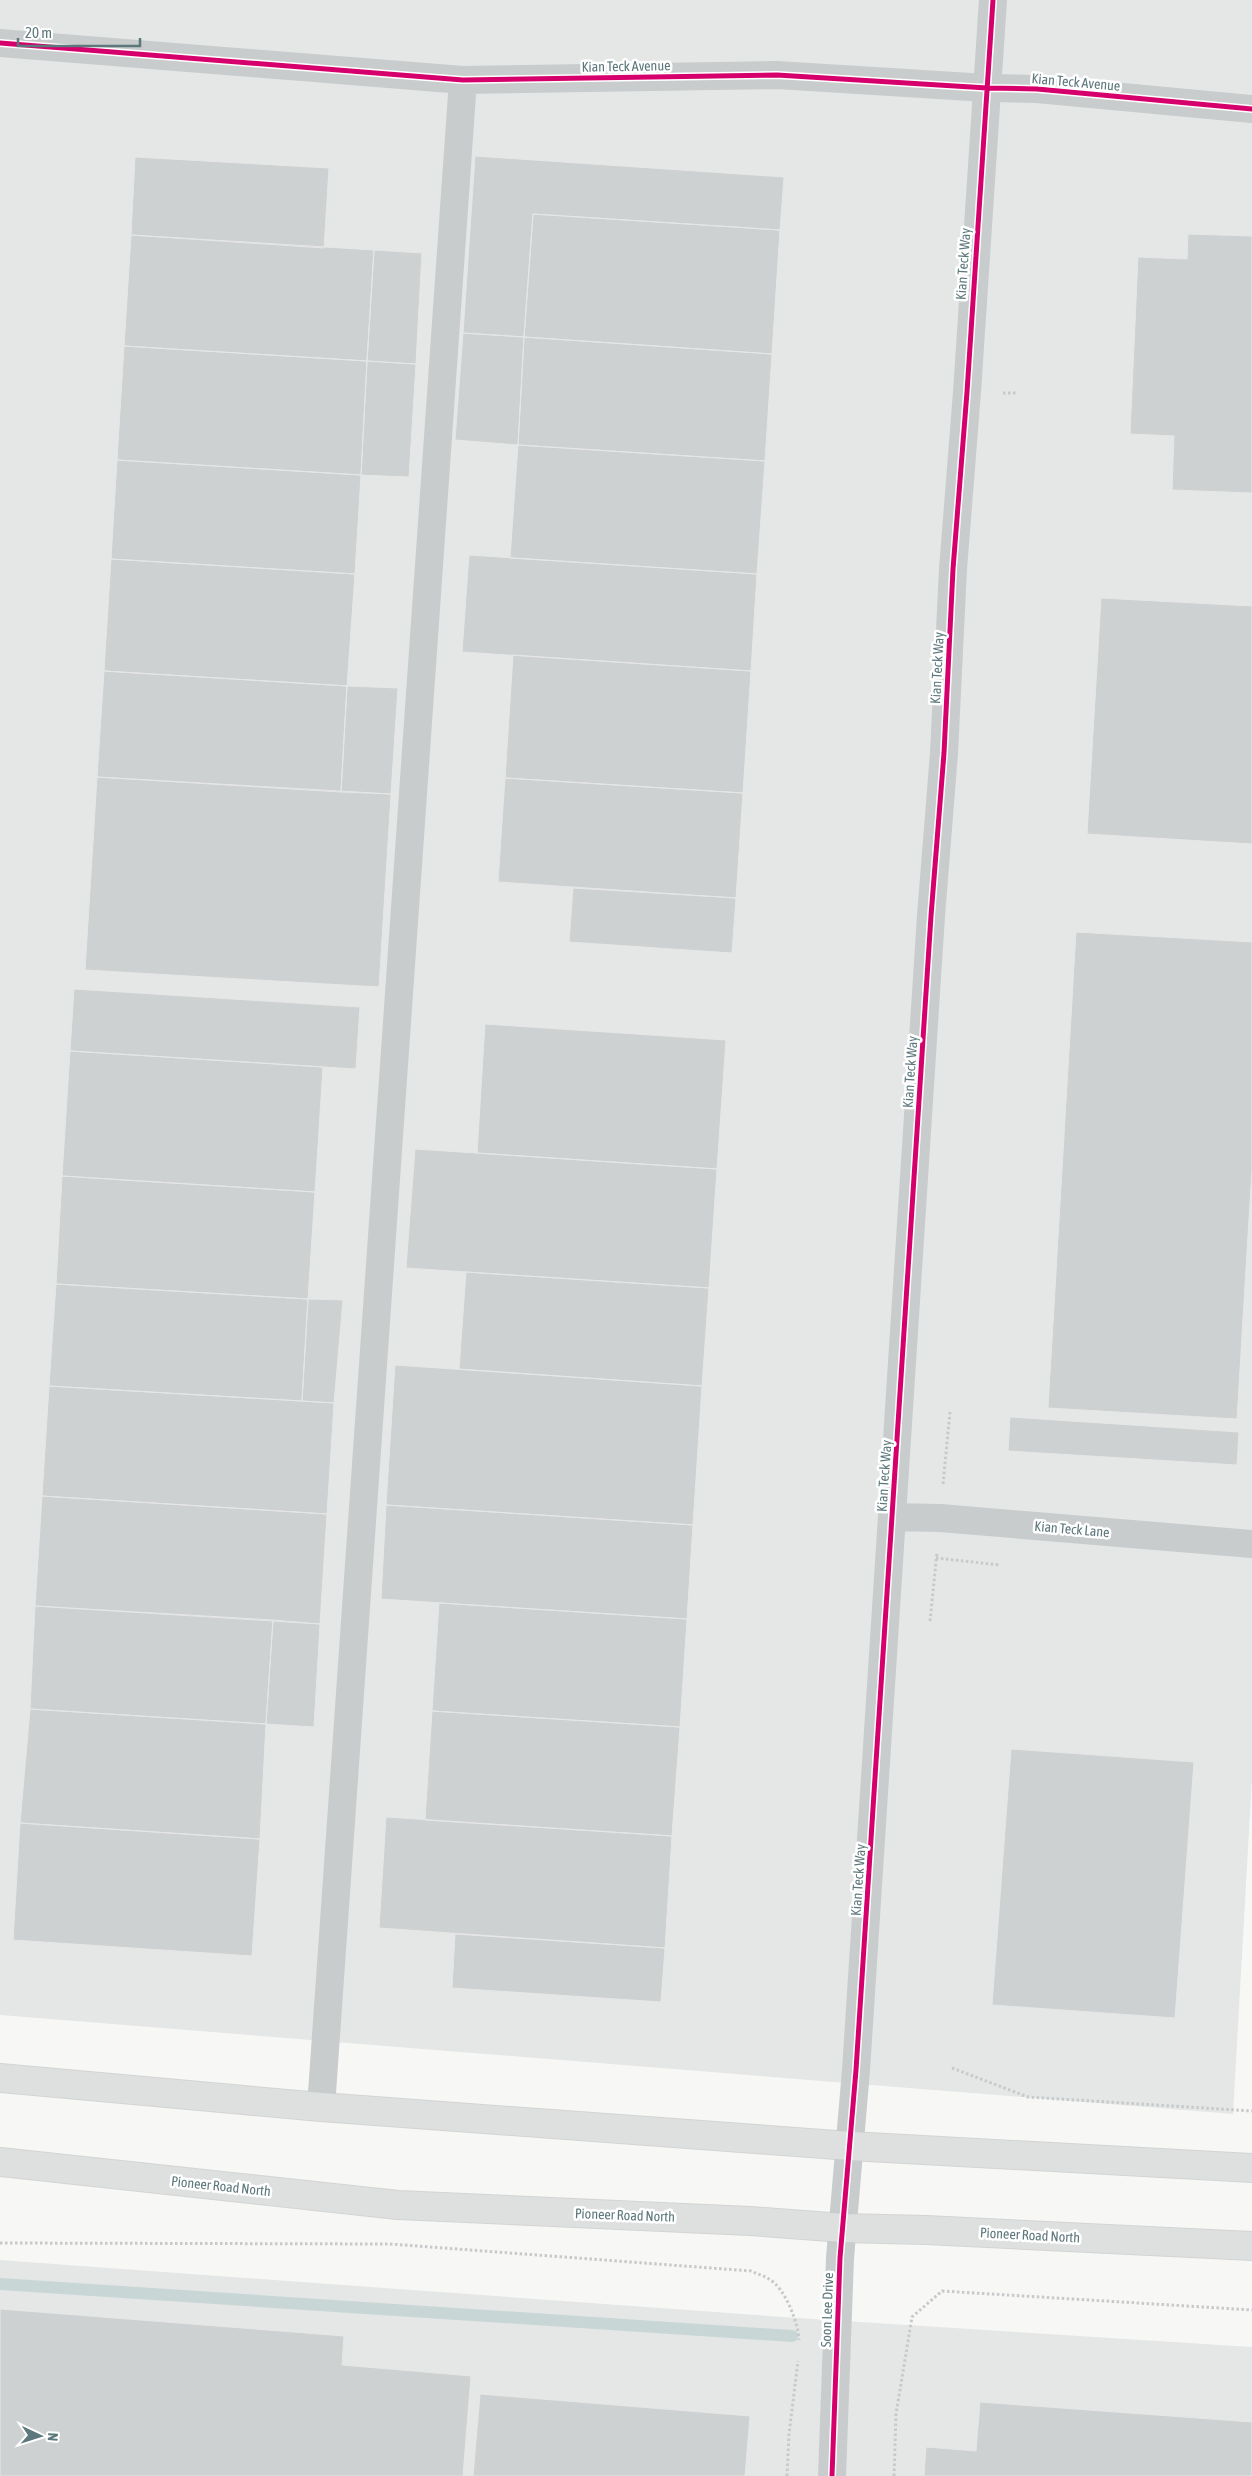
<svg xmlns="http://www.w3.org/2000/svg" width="1252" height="2476" font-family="'Asap Condensed',sans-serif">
  <rect width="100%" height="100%" fill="#f7f7f6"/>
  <!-- built -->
  <path fill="#e5e7e7" d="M0 0H1252V1779L1233 2114 0 2015Z
    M0 2260 797 2318 1252 2347V2476H0Z"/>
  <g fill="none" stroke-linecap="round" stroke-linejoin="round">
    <!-- stream -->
    <path stroke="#c8d7d5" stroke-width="12" d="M0 2284 792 2336"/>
  </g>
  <!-- building -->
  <path fill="#ced1d1" stroke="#e6e6e6" d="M475 156 784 177 780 230 533 214 524 337 463 333Z
    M135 157 329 168 324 248 131 235Z
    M533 214 780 230 772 354 524 337Z
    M1188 234 1252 236V493L1172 490 1174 436 1130 434 1138 257 1187 259Z
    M131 235 374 250 367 361 124 346Z
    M374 250 422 253 416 364 367 361Z
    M463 333 524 337 518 445 455 440Z
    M524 337 772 354 765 461 518 445Z
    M124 346 367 361 361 475 117 460Z
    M367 361 416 364 409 477 361 475Z
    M518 445 765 461 757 574 510 558Z
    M117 460 361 475 355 574 111 559Z
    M469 555 757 574 751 671 462 652Z
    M111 559 355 574 347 686 104 671Z
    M1101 598 1252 606V844L1087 834Z
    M513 655 751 671 743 793 505 778Z
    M104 671 347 686 341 792 97 777Z
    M347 686 398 688 391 794 341 792Z
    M97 777 391 794 379 987 85 970Z
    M505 778 743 793 736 898 498 882Z
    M573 888 736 898 732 953 569 942Z
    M1076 932 1252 942V1169L1237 1419 1048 1408Z
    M74 989 360 1007 356 1069 70 1051Z
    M485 1024 726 1040 717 1169 477 1153Z
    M70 1051 323 1067 315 1192 62 1176Z
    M415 1149 717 1169 709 1288 406 1268Z
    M62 1176 315 1192 308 1299 56 1284Z
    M466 1272 709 1288 702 1386 459 1369Z
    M56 1284 308 1299 302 1401 49 1386Z
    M308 1299 343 1300 334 1403 302 1401Z
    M395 1365 702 1386 693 1525 386 1505Z
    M49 1386 334 1403 327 1514 42 1496Z
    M1010 1417 1239 1432 1237 1465 1008 1451Z
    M42 1496 327 1514 320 1624 35 1606Z
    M386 1505 693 1525 687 1619 381 1599Z
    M439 1603 687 1619 680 1727 432 1711Z
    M35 1606 273 1620 266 1724 30 1709Z
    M273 1620 320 1624 314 1727 266 1724Z
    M30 1709 266 1724 260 1839 20 1823Z
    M432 1711 680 1727 672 1836 425 1820Z
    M1011 1749 1194 1762 1175 2018 992 2005Z
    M386 1817 672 1836 665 1948 379 1928Z
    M20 1823 260 1839 252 1956 13 1940Z
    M455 1934 665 1948 661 2002 452 1988Z
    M0 2309 344 2336 342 2365 471 2376 463 2476H0Z
    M480 2394 750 2416 745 2476H473Z
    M980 2402 1252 2422V2476H924L926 2447 976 2451Z"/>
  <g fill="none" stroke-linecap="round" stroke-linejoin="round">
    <defs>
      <path id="major" d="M0 2078 321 2107 850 2146 1252 2168
        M0 2162 398 2205 750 2221 843 2228 926 2230 1252 2246"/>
    </defs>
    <!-- major casing -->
    <use href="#major" stroke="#d3d4d4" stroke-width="30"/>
    <!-- path -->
    <path stroke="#c7caca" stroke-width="3" stroke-dasharray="2.5 2.5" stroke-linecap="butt" d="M1003 393H1018
      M943 1484 950 1412
      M936 1558 1000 1565
      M930 1621 937 1552
      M952 2068 1028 2097 1252 2111
      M0 2243 390 2244 751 2271C757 2274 763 2275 769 2279 785 2288 798 2322 799 2340
      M787 2476 789 2434 798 2361
      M894 2476 896 2414 912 2317 942 2291 1252 2310"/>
    <!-- minor -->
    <path stroke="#c9cccc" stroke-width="28" d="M0 43 463 80 777 75 987 88 1037 89 1252 109
      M892 1517 940 1518 1252 1544
      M321 2107 463 80
      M832 2476 840 2258 856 2070 931 916 944 753 953 569 967 392 993 0"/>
    <!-- major -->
    <use href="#major" stroke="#dee0e0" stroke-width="28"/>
    <defs>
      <path id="cycleway" d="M0 43 463 80 777 75 987 88 1037 89 1252 109
        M832 2476 840 2258 856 2070 931 916 944 753 953 569 967 392 993 0"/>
    </defs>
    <!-- cycleway casing -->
    <use href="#cycleway" stroke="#fff" stroke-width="8"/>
    <!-- cycleway -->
    <use href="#cycleway" stroke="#d6006c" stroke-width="5"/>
  </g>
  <g text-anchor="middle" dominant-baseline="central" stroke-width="5" stroke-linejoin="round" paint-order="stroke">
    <!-- street labels -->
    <g font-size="14" fill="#5d787c" stroke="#fff">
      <text transform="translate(626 66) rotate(-1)">Kian Teck Avenue</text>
      <text transform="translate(1076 82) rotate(5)">Kian Teck Avenue</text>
      <text transform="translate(963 264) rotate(-86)">Kian Teck Way</text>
      <text transform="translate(937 668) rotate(-87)">Kian Teck Way</text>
      <text transform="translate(910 1072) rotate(-86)">Kian Teck Way</text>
      <text transform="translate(884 1476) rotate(-86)">Kian Teck Way</text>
      <text transform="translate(1072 1529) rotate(5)">Kian Teck Lane</text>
      <text transform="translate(858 1880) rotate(-86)">Kian Teck Way</text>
      <text transform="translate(221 2186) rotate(6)">Pioneer Road North</text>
      <text transform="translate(625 2215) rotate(2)">Pioneer Road North</text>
      <text transform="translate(1030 2235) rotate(3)">Pioneer Road North</text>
      <text transform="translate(827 2310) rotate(-88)">Soon Lee Drive</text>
    </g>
  </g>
  <!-- north arrow -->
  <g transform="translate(40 2436) rotate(94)" stroke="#ffffff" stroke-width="4" paint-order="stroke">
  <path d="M0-4L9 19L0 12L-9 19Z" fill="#5d787c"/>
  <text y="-8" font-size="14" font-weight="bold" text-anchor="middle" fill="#5d787c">N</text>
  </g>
  <!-- scale -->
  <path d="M18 38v8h122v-8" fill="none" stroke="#5d787c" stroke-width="2.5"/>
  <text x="25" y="38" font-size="15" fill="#5d787c" stroke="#ffffff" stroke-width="4" paint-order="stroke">20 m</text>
</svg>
